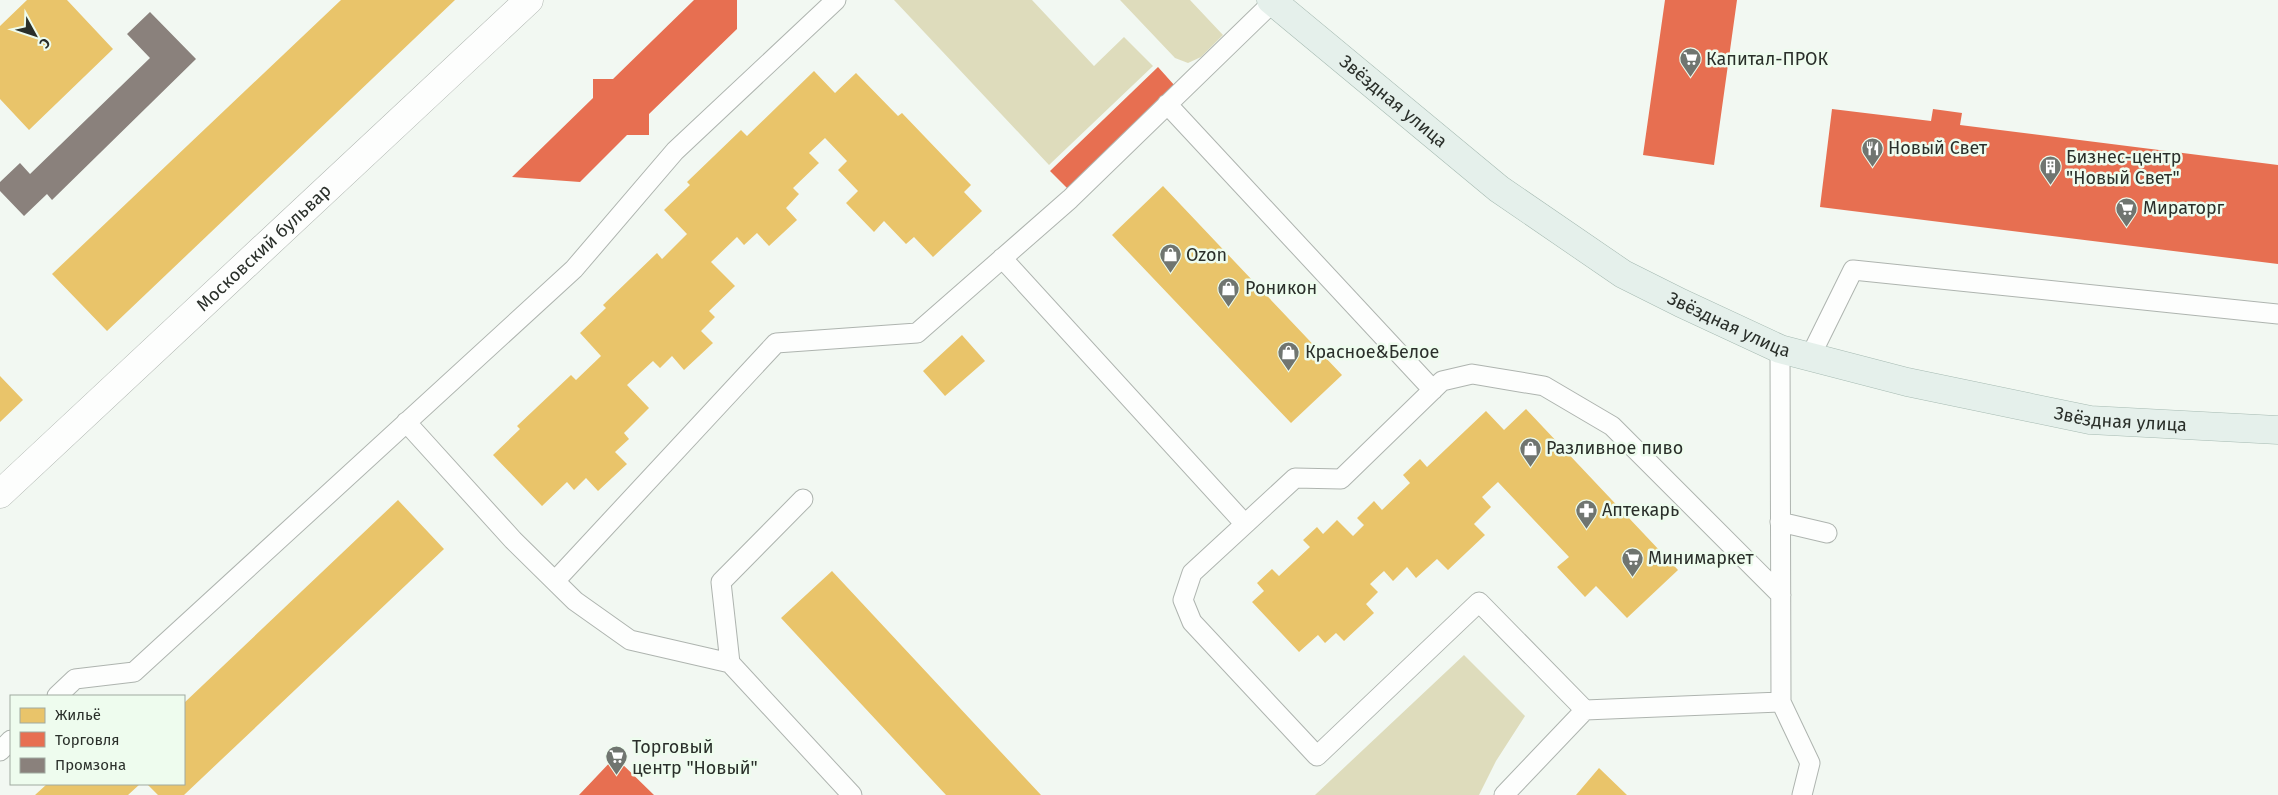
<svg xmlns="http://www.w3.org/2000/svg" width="2278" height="795" font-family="'Fira Sans',sans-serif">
  <rect width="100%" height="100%" fill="#f2f8f2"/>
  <!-- green -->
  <path fill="#dedcbc" d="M894 0H1032L1094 66 1124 37 1153 66 1049 165Z
    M1120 0H1190L1223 35 1201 57 1188 63 1175 58Z
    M1464 655 1525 716 1496 761 1479 795H1315Z"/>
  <!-- homes -->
  <path fill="#e9c46a" d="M27 0H67L113 49 29 130 0 99V26Z
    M341 0H455L107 331 52 274Z
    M814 71 835 93 856 73 898 116 902 113 971 185 964 192 982 211 933 257 914 237 906 244 884 221 874 232 846 203 858 191 838 170 847 161 825 138 809 153 819 163 793 188 799 194 786 208 797 220 769 246 757 233 744 245 737 237 711 262 735 286 709 311 715 317 701 331 713 343 684 370 672 356 660 368 653 361 627 385 649 408 624 433 629 439 615 452 627 464 598 491 586 478 574 490 567 482 542 506 493 455 520 429 517 426 571 375 576 380 601 356 580 333 606 308 603 305 657 253 662 259 687 234 664 210 690 185 687 182 741 130 747 136Z
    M1163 186 1342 375 1291 423 1112 235Z
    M962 335 985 361 945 396 923 371Z
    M0 376 23 400 0 422Z
    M1526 409 1678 570 1627 618 1596 586 1585 597 1557 567 1569 557 1498 482 1482 497 1491 507 1474 524 1485 535 1448 570 1437 559 1416 578 1407 567 1393 581 1384 571 1370 584 1378 592 1366 604 1374 613 1344 641 1336 633 1325 643 1318 635 1299 652 1252 602 1264 591 1257 583 1272 569 1279 576 1310 547 1303 540 1317 527 1323 534 1337 520 1353 536 1364 525 1357 518 1374 501 1382 510 1410 483 1403 475 1420 459 1427 467 1486 411 1504 430Z
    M398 500 444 549 184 795H158L147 784H184V703Z
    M832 571 1041 795H946L781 618Z
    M1599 768 1627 795H1576Z
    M47 784H140L128 795H35Z"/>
  <!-- shops -->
  <path fill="#e76f51" d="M694 0H737V29L649 114V135H627L580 182 512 177 593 98V79H613Z
    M1665 0H1737L1714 165 1643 155Z
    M1158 67 1175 86 1070 191 1050 171Z
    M1832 109 1931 121 1933 109 1962 113 1960 125 2278 165V264L1820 207Z
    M615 757 654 795H579Z"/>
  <!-- industry -->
  <path fill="#8a817c" d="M150 12 196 59 52 200 47 194 24 216 0 191V182L20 163 30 174 150 58 127 34Z"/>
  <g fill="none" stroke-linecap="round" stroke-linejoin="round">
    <defs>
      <path id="lane" d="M1167 104 1433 390
        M1002 258 1244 523
        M1780 349 1781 702 1810 763 1802 795
        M1810 357 1853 270 2278 314
        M406 422 513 540 575 601 630 640 730 663 852 795
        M1780 522 1827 533
        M555 581 776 343 917 333 1070 199 1273 2
        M730 663 721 582 803 499
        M57 696 75 679 134 672 574 269 675 151 836 0
        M1585 710 1479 602 1317 756 1192 622 1183 600 1192 573 1295 478 1341 479 1442 381 1472 374 1544 386 1612 426 1781 595
        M0 751 11 740
        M1504 795 1585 710 1781 702"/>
      <g id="street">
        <path id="s1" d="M0 494 529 0"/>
      </g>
      <g id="primary">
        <path id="s2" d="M1271 0 1499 189 1623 274 1681 303 1780 349 1907 382 2090 420 2278 430"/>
      </g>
    </defs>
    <!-- lane casing -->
    <use href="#lane" stroke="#aeb4af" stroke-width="21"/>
    <!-- street casing -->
    <use href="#street" stroke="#aeb4af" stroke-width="29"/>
    <!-- primary casing -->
    <use href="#primary" stroke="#a6bab2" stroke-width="29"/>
    <!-- lane -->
    <use href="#lane" stroke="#fdfefd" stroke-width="19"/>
    <!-- street -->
    <use href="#street" stroke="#fdfefd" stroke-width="28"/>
    <!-- primary -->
    <use href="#primary" stroke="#e5f0eb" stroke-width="28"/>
  </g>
  <!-- icons -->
  <defs>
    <symbol id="supermarket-pin" viewBox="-11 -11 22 30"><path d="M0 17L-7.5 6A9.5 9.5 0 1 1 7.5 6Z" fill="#707570" stroke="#eefcee"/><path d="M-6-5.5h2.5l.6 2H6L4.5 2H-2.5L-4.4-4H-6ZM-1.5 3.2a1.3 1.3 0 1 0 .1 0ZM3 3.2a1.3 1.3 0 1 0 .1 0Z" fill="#fff"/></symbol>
    <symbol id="restaurant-pin" viewBox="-11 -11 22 30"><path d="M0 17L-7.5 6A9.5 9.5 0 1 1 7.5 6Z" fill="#707570" stroke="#eefcee"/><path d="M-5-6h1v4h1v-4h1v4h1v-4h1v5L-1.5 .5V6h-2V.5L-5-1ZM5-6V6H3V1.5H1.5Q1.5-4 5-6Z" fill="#fff"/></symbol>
    <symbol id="building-pin" viewBox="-11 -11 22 30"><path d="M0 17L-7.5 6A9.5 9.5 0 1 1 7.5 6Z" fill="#707570" stroke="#eefcee"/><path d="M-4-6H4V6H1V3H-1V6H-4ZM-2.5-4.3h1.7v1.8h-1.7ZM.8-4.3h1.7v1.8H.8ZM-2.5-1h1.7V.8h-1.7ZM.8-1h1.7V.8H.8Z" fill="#fff"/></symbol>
    <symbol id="shop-pin" viewBox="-11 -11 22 30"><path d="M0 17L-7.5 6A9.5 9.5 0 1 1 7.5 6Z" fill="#707570" stroke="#eefcee"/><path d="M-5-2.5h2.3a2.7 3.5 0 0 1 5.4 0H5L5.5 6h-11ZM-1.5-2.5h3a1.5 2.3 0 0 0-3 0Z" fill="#fff"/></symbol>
    <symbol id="pharmacy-pin" viewBox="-11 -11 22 30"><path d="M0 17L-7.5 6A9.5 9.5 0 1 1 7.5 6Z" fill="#707570" stroke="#eefcee"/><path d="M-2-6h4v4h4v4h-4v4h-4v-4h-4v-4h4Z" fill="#fff"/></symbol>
  </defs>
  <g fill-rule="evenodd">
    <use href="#supermarket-pin" x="1678" y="46" width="25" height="34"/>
    <use href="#restaurant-pin" x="1860" y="136" width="25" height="34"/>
    <use href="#building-pin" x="2038" y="154" width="25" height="34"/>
    <use href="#supermarket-pin" x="2114" y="196" width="25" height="34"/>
    <use href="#shop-pin" x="1158" y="242" width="25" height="34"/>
    <use href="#shop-pin" x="1216" y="276" width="25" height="34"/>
    <use href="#shop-pin" x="1276" y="340" width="25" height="34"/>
    <use href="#shop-pin" x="1518" y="436" width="25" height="34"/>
    <use href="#pharmacy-pin" x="1574" y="498" width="25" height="34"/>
    <use href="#supermarket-pin" x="1620" y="546" width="25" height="34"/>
    <use href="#supermarket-pin" x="604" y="744" width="25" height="34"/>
  </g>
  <g text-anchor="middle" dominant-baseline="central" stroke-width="5" stroke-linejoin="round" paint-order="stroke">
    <!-- poi labels -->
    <g font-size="18" fill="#2a2f2a" stroke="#eefcee" text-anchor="start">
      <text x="1706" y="59">Капитал-ПРОК</text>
      <text x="1888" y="148">Новый Свет</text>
      <text x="2066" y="157">Бизнес-центр<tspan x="2066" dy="21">"Новый Свет"</tspan></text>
      <text x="2143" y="208">Мираторг</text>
      <text x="1186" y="255">Ozon</text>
      <text x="1245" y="288">Роникон</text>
      <text x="1305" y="352">Красное&amp;Белое</text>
      <text x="1546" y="448">Разливное пиво</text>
      <text x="1602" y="510">Аптекарь</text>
      <text x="1648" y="558">Минимаркет</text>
      <text x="632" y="747">Торговый<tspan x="632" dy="21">центр "Новый"</tspan></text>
    </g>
    <!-- street labels -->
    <g font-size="18" fill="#2a2f2a" stroke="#eefcee">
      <text stroke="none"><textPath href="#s2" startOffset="159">Звёздная улица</textPath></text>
      <text stroke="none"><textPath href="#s1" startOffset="361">Московский бульвар</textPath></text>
      <text stroke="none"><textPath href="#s2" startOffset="564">Звёздная улица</textPath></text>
      <text stroke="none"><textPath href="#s2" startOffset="969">Звёздная улица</textPath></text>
    </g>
  </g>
  <!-- legend -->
  <rect x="10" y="695" width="175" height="90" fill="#eefcee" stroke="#a0aaa0"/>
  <rect x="20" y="708" width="25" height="15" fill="#e9c46a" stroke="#a0aaa0"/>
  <text x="55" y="720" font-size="15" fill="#2a2f2a">Жильё</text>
  <rect x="20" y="732" width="25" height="15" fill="#e76f51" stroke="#a0aaa0"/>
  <text x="55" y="745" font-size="15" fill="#2a2f2a">Торговля</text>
  <rect x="20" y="758" width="25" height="15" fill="#8a817c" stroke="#a0aaa0"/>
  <text x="55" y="770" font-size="15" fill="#2a2f2a">Промзона</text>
  <!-- north arrow -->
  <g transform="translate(35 35) rotate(130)" stroke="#eefcee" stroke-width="4" paint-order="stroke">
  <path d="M0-4L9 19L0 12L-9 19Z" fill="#2a2f2a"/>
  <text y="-8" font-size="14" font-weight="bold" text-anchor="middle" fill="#2a2f2a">С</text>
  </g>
</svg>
